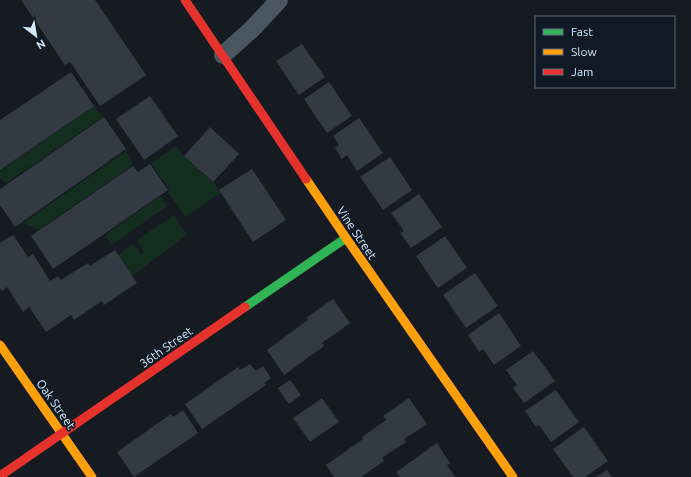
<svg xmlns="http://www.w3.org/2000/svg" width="691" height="477" font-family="Ubuntu,sans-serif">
  <rect width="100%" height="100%" fill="#151b21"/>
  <!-- green -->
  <path fill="#132d1e" d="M94 106 103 117 6 183 0 178V171Z
    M176 146 184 156 216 185 220 193 185 217 168 192 169 189 151 163Z
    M126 151 133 165 39 230 23 223Z
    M161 196 167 206 112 245 105 235Z
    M174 215 187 235 132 276 118 255 133 243 141 255 144 252 137 240Z"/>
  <!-- building -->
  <path fill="#333a43" d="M21 0H95L146 75 100 106 70 62 65 65Z
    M302 44 325 77 299 95 276 61Z
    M71 72 94 106 0 170V120Z
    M329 82 352 116 327 133 304 99Z
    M150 96 178 136 144 160 116 119Z
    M104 117 126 149 15 227 0 205V189Z
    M359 118 383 153 357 171 347 155 342 159 335 148 339 145 333 136Z
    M210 127 239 154 213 182 184 156Z
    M390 157 412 190 383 210 360 177Z
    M150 164 168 190 53 269 31 236 133 166 138 172Z
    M252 169 286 220 253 242 219 190Z
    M419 194 442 227 411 248 400 233 404 231 391 213Z
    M13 235 28 257 33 254 50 281 58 276 61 280 88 263 90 266 115 250 137 283 104 305 102 301 74 320 71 315 46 332 29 307 23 312 7 287 2 291 0 288V243Z
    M445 236 467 268 438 288 416 256Z
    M475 273 498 306 466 328 443 295Z
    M333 299 350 323 322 343 324 346 284 375 267 350 308 320 306 318Z
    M499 313 521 346 494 365 483 349 479 352 468 335Z
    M533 351 555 381 524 403 513 388 517 385 506 370Z
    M250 364 256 371 263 366 271 378 264 383 266 385 202 429 185 404 238 367 240 370Z
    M290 380 301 395 289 404 278 388Z
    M556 390 579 422 551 442 539 425 536 427 525 411Z
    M322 398 339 422 310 442 293 418Z
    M409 398 427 424 404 439 406 442 382 458 384 461 361 477H334L326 465 363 439 362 437 386 420 383 416Z
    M183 410 198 433 134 477 117 452 171 414 173 417Z
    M584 427 608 461 585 477H573L553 449Z
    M437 443 450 463 447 465 455 477H400L396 472Z
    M607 470 612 477H596Z"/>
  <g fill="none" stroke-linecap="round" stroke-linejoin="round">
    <!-- street -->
    <path stroke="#4a5762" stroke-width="18" d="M223 55 252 29 279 0"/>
    <!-- fast -->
    <path stroke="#30b455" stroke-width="9" d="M245 307 346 238"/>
    <!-- slow -->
    <path stroke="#ff9f0a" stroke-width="9" d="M306 179 346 238 513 477
      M0 345 92 477"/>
    <!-- jam -->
    <path stroke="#e5322d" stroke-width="9" d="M185 0 306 179
      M0 476 245 307"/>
  </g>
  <g text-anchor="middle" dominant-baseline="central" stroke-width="3.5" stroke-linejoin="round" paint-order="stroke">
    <!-- street labels -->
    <g font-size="12" fill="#d6eafe" stroke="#101a26">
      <text transform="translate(357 233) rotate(56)">Vine Street</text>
      <text transform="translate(166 347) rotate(-35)">36th Street</text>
      <text transform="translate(56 404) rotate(55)">Oak Street</text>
    </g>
  </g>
  <!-- legend -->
  <rect x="535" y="16" width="140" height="72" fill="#101a26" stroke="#5f6d7c"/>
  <rect x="543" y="29" width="20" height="6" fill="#30b455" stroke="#5f6d7c"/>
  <text x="571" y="36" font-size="12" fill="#d6eafe">Fast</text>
  <rect x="543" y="49" width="20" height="6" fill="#ff9f0a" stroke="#5f6d7c"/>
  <text x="571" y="56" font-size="12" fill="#d6eafe">Slow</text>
  <rect x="543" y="69" width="20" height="6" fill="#e5322d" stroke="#5f6d7c"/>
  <text x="571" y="76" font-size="12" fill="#d6eafe">Jam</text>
  <!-- north arrow -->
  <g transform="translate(36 36) rotate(149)" stroke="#101a26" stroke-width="3" paint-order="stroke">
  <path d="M0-3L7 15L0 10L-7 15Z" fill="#d6eafe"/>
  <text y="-6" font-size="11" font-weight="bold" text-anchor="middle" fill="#d6eafe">N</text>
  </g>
</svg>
